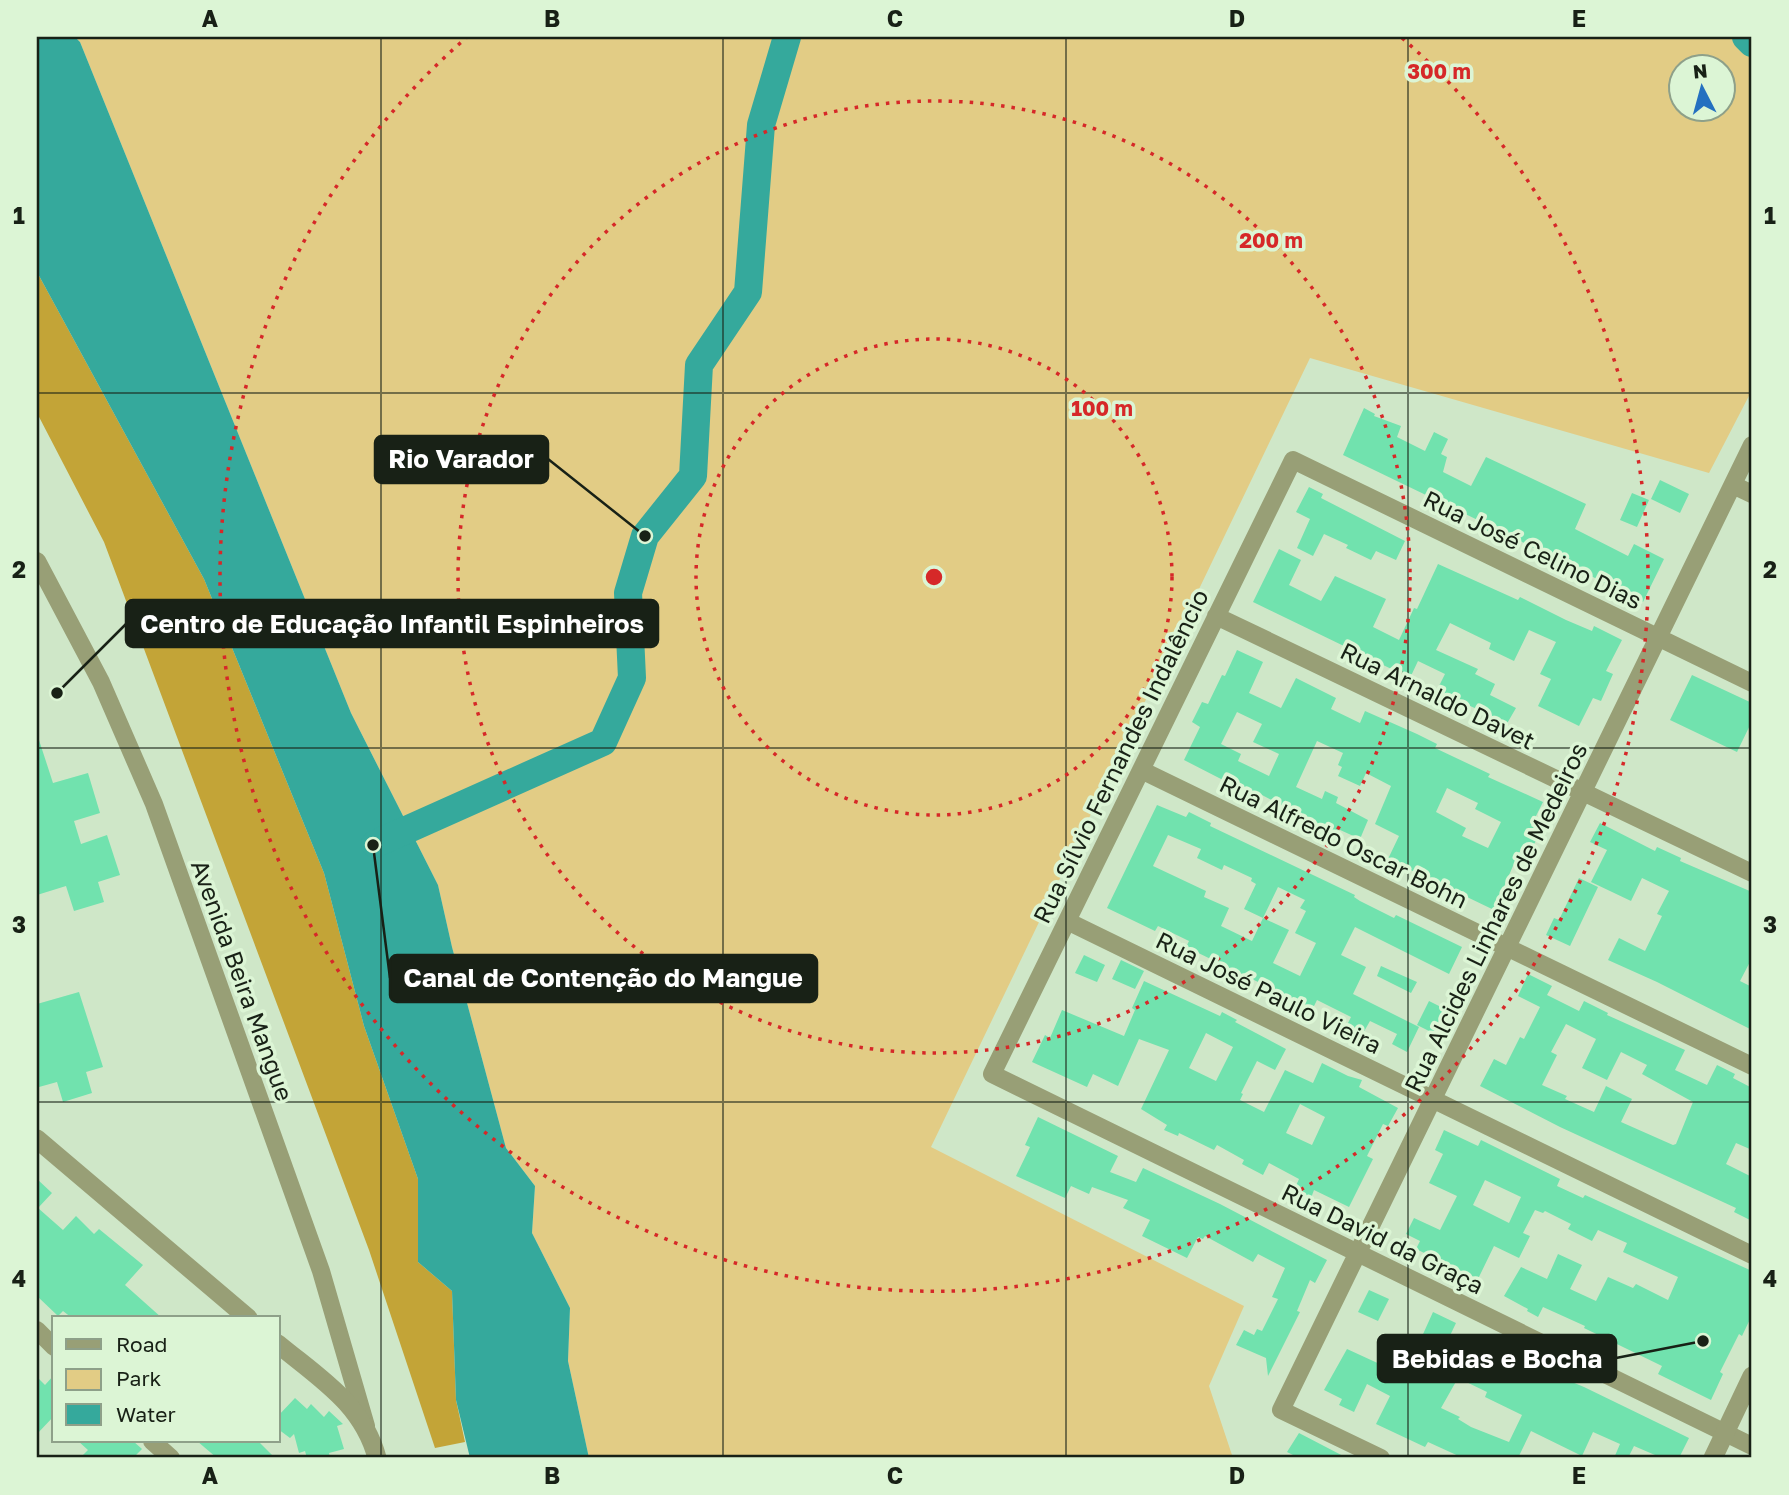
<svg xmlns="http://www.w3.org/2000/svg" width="1789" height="1495" font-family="'Golos Text',sans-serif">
  <rect width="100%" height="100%" fill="#cfe7c8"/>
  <!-- green -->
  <path fill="#e2cc85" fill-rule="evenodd" d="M75 37H1752V390L1709 473 1310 358 931 1147 1244 1306 1209 1386 1233 1458H589L568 1361 570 1308 532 1233 535 1186 506 1148 452 947 438 885 351 713 80 42ZM1680 66H1722V108H1680Z"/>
  <!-- forest -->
  <path fill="#c3a437" d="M37 272 204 579 324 873 364 1026 418 1179V1262L452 1291 456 1400 465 1442 435 1448 369 1250 104 542 37 413Z"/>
  <!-- water -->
  <path fill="#35a99c" d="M37 37H75L80 42 351 713 438 885 452 947 506 1148 535 1186 532 1233 570 1308 568 1361 589 1458H470L456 1400 452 1291 418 1262V1179L364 1026 324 873 204 579 37 272Z"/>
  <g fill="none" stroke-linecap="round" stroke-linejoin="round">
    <!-- river -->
    <path stroke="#35a99c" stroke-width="28" d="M1746 37 1752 43
      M375 844 603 742 632 678 628 593 645 536 693 476 699 365 748 292 761 125 787 37"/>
  </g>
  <!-- building -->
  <path fill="#71e2ae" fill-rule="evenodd" d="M1364 408 1375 414 1374 416 1401 426 1397 437 1425 451 1434 432 1448 439 1441 454 1447 457 1443 472 1471 486 1486 457 1586 504 1575 529 1628 556 1634 544 1664 559 1643 602 1563 562 1564 558 1538 546 1536 549 1506 534 1504 539 1484 529 1486 524 1343 455Z
    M1660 480 1689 494 1680 513 1651 499Z
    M1309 487 1323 494 1321 498 1405 541 1396 560 1376 551 1371 560 1346 548 1348 545 1324 534 1313 556 1297 548 1310 519 1296 512Z
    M1632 493 1649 500 1637 527 1620 520Z
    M1279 549 1301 560 1289 585 1321 601 1335 576 1386 599 1373 627 1399 640 1414 608 1417 609 1438 564 1518 600 1520 597 1566 620 1592 631 1594 626 1622 640 1606 671 1613 674 1601 701 1593 698 1579 726 1538 706 1551 679 1540 674 1556 642 1529 630 1514 661 1489 649 1491 643 1450 623 1436 650 1478 669 1475 674 1495 684 1490 695 1516 708 1505 727 1488 719 1490 715 1477 709 1461 702 1460 704 1436 692 1445 674 1418 661 1410 678 1253 602Z
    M1237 650 1263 662 1249 693 1281 708 1296 678 1336 698 1331 709 1360 723 1365 711 1417 734 1437 744 1435 748 1490 774 1488 777 1543 802 1531 826 1541 831 1528 856 1519 852 1494 910 1388 859 1399 836 1375 824 1391 786 1366 773 1360 786 1338 776 1342 767 1338 765 1343 753 1317 741 1296 787 1322 799 1325 791 1338 797 1336 803 1368 820 1360 839 1338 829 1336 835 1286 810 1287 808 1260 794 1258 798 1184 760 1200 727 1192 722 1202 702 1208 704 1222 675 1225 676ZM1237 712 1262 724 1253 742 1279 754 1269 776 1238 761 1241 754 1221 744ZM1447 788 1478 803 1475 809 1501 822 1488 848 1462 836 1466 828 1436 812Z
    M1692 675 1752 703V721L1737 752 1670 720Z
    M37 740H39L53 783 88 773 100 813 74 821 81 844 107 835 120 875 98 882 104 902 74 911 66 886 37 895Z
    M1157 805 1186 817 1189 812 1211 823 1210 826 1355 895 1354 897 1360 901 1394 918 1396 915 1462 947 1449 974 1355 927 1341 955 1366 967 1353 994 1419 1027 1407 1052 1392 1044 1397 1034 1370 1021 1362 1035 1346 1027 1351 1017 1317 1000 1312 1010 1288 999 1289 997 1186 947 1189 941 1158 926 1155 931 1107 908ZM1168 835 1201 849 1197 858 1222 870 1224 865 1252 878 1251 881 1256 884 1244 909 1263 918 1278 887 1305 900 1300 908 1306 911 1295 933 1316 943 1300 976 1273 963 1289 930 1263 918 1252 941 1221 926 1229 908 1204 897 1206 891 1153 866Z
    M1600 823 1655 851 1657 847 1681 858 1680 861 1752 892V958L1740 981 1752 987V1030L1657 982 1608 960 1619 938 1645 951 1662 916 1657 914 1669 891 1642 878 1631 901 1591 882 1607 850 1590 842Z
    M1579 878 1598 887 1570 946 1546 935 1554 918 1559 920Z
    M1084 955 1105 965 1097 982 1075 973Z
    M1121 960 1144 971 1135 989 1112 979Z
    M1381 966 1417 982 1411 993 1377 976Z
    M1528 974 1552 986 1547 995 1579 1011 1584 1001 1608 1013 1607 1015 1685 1050 1675 1070 1707 1085 1717 1065 1735 1074 1733 1078 1752 1088V1150L1736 1143 1726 1164 1752 1177V1221L1734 1212 1736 1208 1560 1127 1480 1086 1494 1059 1506 1065 1520 1037 1524 1039 1540 1007 1518 996ZM1566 1024 1596 1039 1582 1068 1607 1080 1621 1052 1647 1065 1642 1074 1693 1102 1676 1144 1673 1145 1621 1122 1632 1099 1606 1086 1594 1112 1565 1099 1567 1096 1542 1085 1557 1055 1551 1052Z
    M1144 981 1220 1016 1222 1012 1237 1020 1235 1022 1286 1049 1275 1070 1257 1061 1241 1093 1243 1094 1240 1100 1264 1112 1285 1070 1313 1083 1322 1063 1348 1076 1362 1080 1359 1087 1398 1108 1388 1126 1383 1124 1367 1156 1373 1159 1349 1207 1314 1190 1311 1198 1294 1190 1299 1179 1269 1163 1263 1175 1242 1164 1244 1160 1217 1145 1214 1150 1179 1133 1178 1136 1164 1130 1167 1125 1141 1109 1169 1050 1139 1039 1118 1086 1093 1074 1087 1087 1032 1062 1045 1035 1050 1038 1062 1010 1124 1036 1135 1010 1132 1008ZM1206 1033 1233 1047 1216 1081 1189 1068ZM1300 1104 1325 1117 1312 1145 1286 1133Z
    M79 992 103 1067 86 1072 92 1093 63 1102 57 1082 39 1087 37 1080V1004Z
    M1429 1001 1445 1009 1433 1033 1417 1025Z
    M1038 1117 1118 1156 1110 1172 1136 1182 1143 1168 1220 1204 1327 1260 1315 1283 1310 1280 1297 1311 1300 1312 1268 1376 1266 1358 1236 1345 1244 1330 1254 1335 1257 1329 1262 1331 1278 1299 1272 1297 1285 1268 1258 1254 1253 1262 1205 1236 1203 1239 1198 1237 1187 1258 1142 1236 1150 1220 1123 1208 1128 1200 1092 1187 1089 1194 1071 1186 1065 1198 1016 1176 1030 1147 1025 1145Z
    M1444 1130 1478 1146 1481 1140 1560 1179 1557 1186 1583 1198 1585 1195 1752 1271V1315L1742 1336 1739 1334 1720 1372 1723 1374 1711 1400 1658 1374 1662 1366 1584 1328 1585 1326 1543 1307 1538 1317 1527 1311 1528 1309 1504 1296 1521 1267 1547 1279 1558 1254 1582 1265 1570 1289 1596 1301 1608 1277 1633 1288 1636 1284 1668 1300 1678 1277 1623 1252 1627 1243 1598 1230 1592 1241 1568 1229 1571 1224 1545 1211 1543 1213 1535 1210 1523 1233 1530 1236 1519 1258 1494 1246 1478 1279 1416 1249 1420 1241 1406 1234 1414 1218 1440 1230 1457 1196 1429 1183 1443 1154 1435 1150ZM1485 1180 1521 1197 1509 1223 1473 1205Z
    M37 1179 52 1193 38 1208 63 1230 76 1216 94 1234 99 1229 143 1265 125 1285 162 1318H72L63 1311 58 1316 37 1296Z
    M1369 1290 1389 1299 1378 1321 1358 1312Z
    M1433 1312 1456 1323 1446 1344 1473 1357 1477 1349 1502 1362 1507 1352 1526 1361 1525 1364 1558 1380 1560 1377 1584 1387 1689 1438 1679 1458H1662L1634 1446 1628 1458H1614L1620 1444 1593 1432 1582 1456 1531 1431 1518 1458H1463L1428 1442 1425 1447 1376 1424 1390 1396 1367 1384 1354 1412 1339 1405 1342 1399 1324 1390 1347 1349 1384 1366 1402 1335 1419 1343ZM1458 1378 1487 1392 1485 1397 1522 1415 1509 1442 1471 1427 1458 1419 1460 1417 1441 1408Z
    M54 1375V1416L37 1434V1377L45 1385Z
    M295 1398 307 1409 311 1404 324 1417 329 1411 343 1424 337 1426 344 1449 329 1453 330 1458H307L305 1451 299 1453 294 1434 290 1438 278 1429V1416Z
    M1299 1433 1347 1458H1299L1287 1452Z
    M78 1441H133L142 1449 133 1458H80L88 1450Z
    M197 1441H258L275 1458H217Z"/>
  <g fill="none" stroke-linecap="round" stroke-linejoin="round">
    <!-- minor -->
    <path stroke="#989f76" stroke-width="18" d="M1733 485 1752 494
      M37 561 101 682 154 804 321 1271 366 1426
      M1216 616 1752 873
      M1752 683 1293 460 992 1074 1752 1446
      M1141 770 1752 1066
      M1067 921 1752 1255
      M37 1330 54 1347
      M152 1441 171 1458
      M1381 1458 1281 1410 1752 445"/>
    <!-- tertiary -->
    <path stroke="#989f76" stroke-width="19" d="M37 1139 248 1318
      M278 1344C319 1378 363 1404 377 1458
      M1713 1458 1752 1376"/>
  </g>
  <!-- grid -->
  <path fill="none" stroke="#182116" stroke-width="2" stroke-opacity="0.55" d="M381 37V1458M723 37V1458M1066 37V1458M1408 37V1458M37 393H1752M37 748H1752M37 1102H1752"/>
  <!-- distance rings -->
  <g fill="none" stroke="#d62828" stroke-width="3.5" stroke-dasharray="3.5 7">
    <circle cx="934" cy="577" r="238"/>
    <circle cx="934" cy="577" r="476"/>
    <path d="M1402 38A714 714 0 1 1 466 38"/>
  </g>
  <g text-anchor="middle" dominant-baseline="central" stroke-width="7" stroke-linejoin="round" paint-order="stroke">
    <!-- street labels -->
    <g font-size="24" fill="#182116" stroke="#dcf5d5">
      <text transform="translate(1533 549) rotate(26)">Rua José Celino Dias</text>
      <text transform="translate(1438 695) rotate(26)">Rua Arnaldo Davet</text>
      <text transform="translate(1120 756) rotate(-64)">Rua Sílvio Fernandes Indalêncio</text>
      <text transform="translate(1344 841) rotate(26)">Rua Alfredo Oscar Bohn</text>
      <text transform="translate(1495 917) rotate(-64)">Rua Alcides Linhares de Medeiros</text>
      <text transform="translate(243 980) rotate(70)">Avenida Beira Mangue</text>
      <text transform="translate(1269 992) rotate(26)">Rua José Paulo Vieira</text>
      <text transform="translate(1383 1238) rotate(26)">Rua David da Graça</text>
    </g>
  </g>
  <circle cx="934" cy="577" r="10" fill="#d62828" stroke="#dcf5d5" stroke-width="3.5"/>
  <g font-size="21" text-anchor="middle" font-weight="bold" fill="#d62828" stroke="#dcf5d5" stroke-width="7" stroke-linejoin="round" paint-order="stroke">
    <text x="1439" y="79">300 m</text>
    <text x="1271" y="248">200 m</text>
    <text x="1102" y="416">100 m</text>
  </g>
  <!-- callouts -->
  <path fill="none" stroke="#182116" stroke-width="2.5" d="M645 536L548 459M57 693L126 624M373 845L390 978M1703 1341L1616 1358"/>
  <g fill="#182116" stroke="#dcf5d5" stroke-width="2.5">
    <circle cx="645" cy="536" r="7"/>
    <circle cx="57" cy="693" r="7"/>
    <circle cx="373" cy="845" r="7"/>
    <circle cx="1703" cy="1341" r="7"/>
  </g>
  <g fill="#182116" stroke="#182116" stroke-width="2.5">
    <rect x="375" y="436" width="173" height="47" rx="7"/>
    <rect x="126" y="600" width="532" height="47" rx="7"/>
    <rect x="390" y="955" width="427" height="47" rx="7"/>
    <rect x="1378" y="1335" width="238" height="47" rx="7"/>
  </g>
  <g font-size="26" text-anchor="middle" font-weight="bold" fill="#fff">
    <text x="461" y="468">Rio Varador</text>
    <text x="392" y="633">Centro de Educação Infantil Espinheiros</text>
    <text x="603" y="987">Canal de Contenção do Mangue</text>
    <text x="1497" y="1368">Bebidas e Bocha</text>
  </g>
  <!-- border -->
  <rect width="1789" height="1495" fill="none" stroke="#dcf5d5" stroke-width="77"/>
  <!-- legend -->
  <rect x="52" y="1316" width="228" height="126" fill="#dcf5d5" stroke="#8ea089" stroke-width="2"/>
  <rect x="66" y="1339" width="35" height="10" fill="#989f76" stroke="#8ea089" stroke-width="2"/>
  <text x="116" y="1352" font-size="21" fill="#182116">Road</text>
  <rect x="66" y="1369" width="35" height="21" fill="#e2cc85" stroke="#8ea089" stroke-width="2"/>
  <text x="116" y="1386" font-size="21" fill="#182116">Park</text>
  <rect x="66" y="1404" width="35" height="21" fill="#35a99c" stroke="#8ea089" stroke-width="2"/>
  <text x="116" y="1422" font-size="21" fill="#182116">Water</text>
  <!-- north arrow -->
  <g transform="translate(1702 88) rotate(354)"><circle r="33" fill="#dcf5d5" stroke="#8ea089" stroke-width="2"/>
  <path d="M0-5L12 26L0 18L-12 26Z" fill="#2470c0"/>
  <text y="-10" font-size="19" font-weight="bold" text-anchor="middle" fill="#182116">N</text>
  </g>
  <rect x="38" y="38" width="1712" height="1418" fill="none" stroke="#182116" stroke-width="2.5"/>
  <g font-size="23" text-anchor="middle" font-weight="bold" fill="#182116">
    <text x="210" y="27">A</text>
    <text x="552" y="27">B</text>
    <text x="895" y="27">C</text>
    <text x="1237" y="27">D</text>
    <text x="1579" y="27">E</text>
    <text x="19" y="224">1</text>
    <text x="1770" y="224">1</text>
    <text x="19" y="578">2</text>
    <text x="1770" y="578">2</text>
    <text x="19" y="933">3</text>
    <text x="1770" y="933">3</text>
    <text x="19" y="1287">4</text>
    <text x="1770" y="1287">4</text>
    <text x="210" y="1484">A</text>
    <text x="552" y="1484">B</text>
    <text x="895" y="1484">C</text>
    <text x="1237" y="1484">D</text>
    <text x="1579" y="1484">E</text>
  </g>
</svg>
